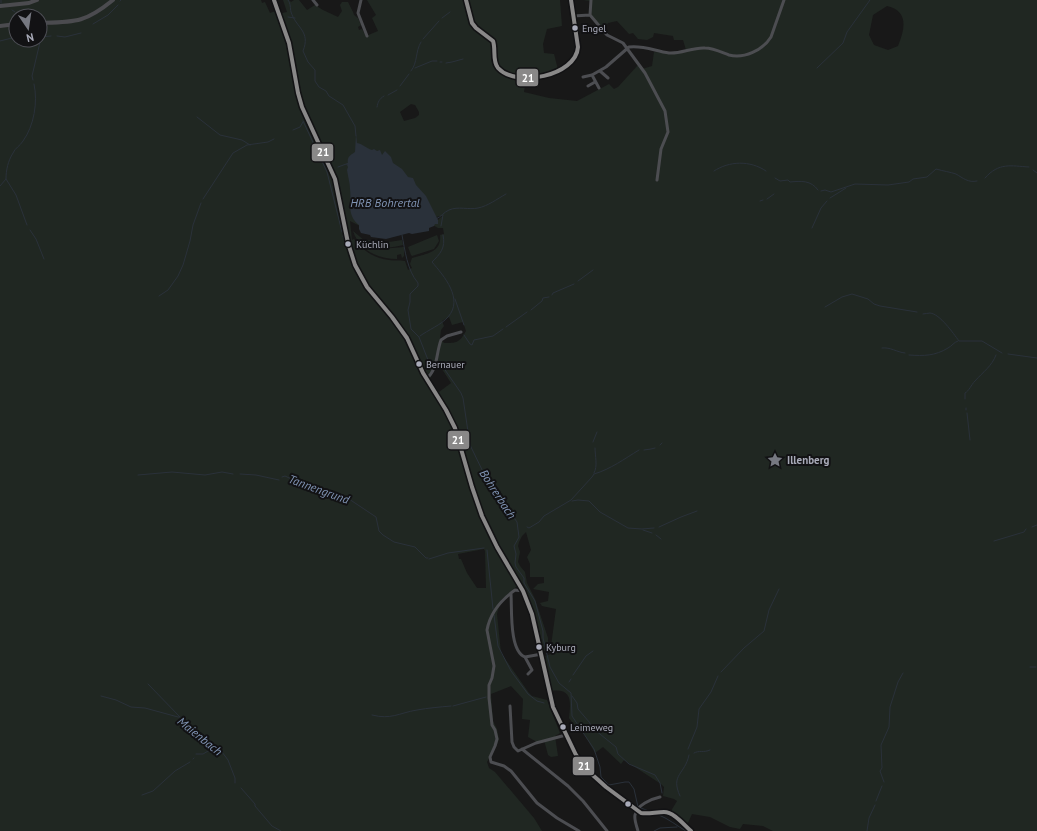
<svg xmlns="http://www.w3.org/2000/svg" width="1037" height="831" font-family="'PT Sans',sans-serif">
  <rect width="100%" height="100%" fill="#181818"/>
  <!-- green -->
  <path fill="#202722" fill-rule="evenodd" d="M0 0H261L262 3 265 2 270 13 276 11 277 14 287 12 283 0H289L291 2 294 0H299L307 10 315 5 323 10 338 17 342 11 340 5 342 2H348L353 12 354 15 358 18 361 25 358 27 359 30 362 29 366 36 378 31 372 18 376 15 367 0H560L562 26 547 29 543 44 544 53 554 54 558 70 555 72 526 78 524 92 549 98 577 101 609 84 614 89 618 87 638 65 642 69 652 66 654 52 668 53 686 50 683 40H674L673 36 654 33 653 37 647 40 638 39 633 33 629 34 617 21 608 23 604 30 591 15 590 1 583 0H1037V831H773L763 826 743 824 740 829 730 827 710 817 692 814 687 825 679 816 671 811 677 801 674 799 663 796 664 787 661 784 624 760 621 764 603 747 595 753 580 727 577 724 575 726 569 718C571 701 572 688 551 691L545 656 551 654V646L556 609 542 606 540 603 548 601 549 592 533 589 538 584 544 583V577H530V564L527 557 531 550 526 532 522 536 519 542 518 546 520 552 518 562 520 566 525 572 527 583 535 599 548 638V650L544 651 537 622 523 589 516 587 501 600 497 614 501 653 529 693 532 696 547 700 560 733 555 736 558 756 551 757 548 755 544 740 537 742 528 737 530 720 522 719 523 699 511 686 491 694 493 721 497 729 499 739 497 745 487 762 489 768 495 772 534 818 542 831H0ZM887 6C909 11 905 29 898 46L888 50 874 45 869 35 873 15ZM16 16H40V40H16ZM411 104 415 105 419 112V115L415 118 404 121 400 112ZM440 216 444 217H441L433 225 438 228H443L444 234 440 235C442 253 425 254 412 258L410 264 412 268 408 270 405 261C399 260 394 261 389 260 375 259 362 250 354 239L352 240 350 221 360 226 433 218ZM449 317 452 325 463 322 466 331C459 343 457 343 444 343L440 338 441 330 444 326 442 321ZM437 364 440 366 451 383 439 392 430 379ZM484 549 485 551 486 588H477L467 573 461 559H459L458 554Z
    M353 231 365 241 381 249 404 247V256L402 258 401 254 397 255V259C378 259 359 250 353 231Z
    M437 235 439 241 434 249 412 256 411 255 408 247Z
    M364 239 382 243 402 240 403 245C388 249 378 249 364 239Z"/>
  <!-- water -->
  <path fill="#2a313a" d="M356 134 357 143C363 144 366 148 372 150L374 149 377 151 380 150 382 155 385 151 391 157 393 163 402 169 408 177 413 178 416 185 426 196 438 220V224H435L434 226 429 228V231L412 234 409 233 386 239 371 237 370 235 361 233 359 229V225C346 214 352 204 350 189 350 183 348 177 347 170L348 167 347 165H345L348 164C347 157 349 156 355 152Z"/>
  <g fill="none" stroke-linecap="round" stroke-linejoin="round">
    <!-- stream -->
    <path stroke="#2a313a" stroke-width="1" d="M1 0V3
      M288 0C291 4 290 8 291 12 296 28 311 31 303 51L308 62 315 70V81L319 87 326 91 329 96 343 105 355 126 356 136
      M120 1 121 0
      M12 10 15 12
      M19 15 20 16
      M288 17 295 18
      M442 18 450 12
      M93 24 108 15 118 5
      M57 36 65 37 81 33
      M40 37 51 36
      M423 39 439 21
      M0 41 16 37
      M440 62H442
      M446 63 452 62 463 59
      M415 68 432 61H437
      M817 68 843 43 847 32 870 0
      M411 71C418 62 415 52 421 42
      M33 80 32 76 41 38
      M400 86 409 74
      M388 95 397 90
      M377 107C378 102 379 99 384 96
      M197 117 220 135 242 140 250 145
      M303 121 327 172 342 232
      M293 130 300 127 303 122
      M338 167 349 163
      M1033 170 1037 173
      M714 171C729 161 750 160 766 171
      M775 178 780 181 788 180 790 182C801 181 811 180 818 190
      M985 178C999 162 1011 166 1029 167
      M6 179 16 195 27 225
      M0 186 6 179C6 170 8 161 13 153 15 148 20 146 23 141 34 126 38 102 34 84
      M821 191 825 190 831 192 855 184 888 185 909 182 913 179 927 177 936 169C943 171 950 172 956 174 963 178 968 183 977 181
      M830 198 846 188
      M203 199 233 153 247 145 268 142 274 139
      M767 199 774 194
      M760 201 763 200
      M436 219C441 217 444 212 449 210 458 206 469 210 478 208 488 206 497 199 506 194
      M441 226 443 215
      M812 228 821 208 827 201
      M30 230 36 239 44 259
      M402 235C405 250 407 270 418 283V286L410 294V302L408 310 411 329 419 337 428 360 435 362
      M343 236 344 239
      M578 281 593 270
      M552 295 553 293 574 284
      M159 296 168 290 178 276 183 265 190 241 193 225 201 203
      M455 299 464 325
      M825 307 842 297 852 294 868 299 874 304 880 306 917 312
      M531 310 542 301 543 298 549 297
      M923 314C925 314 928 313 930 313 940 314 953 333 959 341H982L1002 353
      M506 327 527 312
      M464 335 470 344 472 345 474 340 493 336 503 329
      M420 336C428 330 441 325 448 317 464 299 444 276 432 262 440 254 446 248 443 235
      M882 348C891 347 896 352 905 353
      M1008 354 1037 358
      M909 355C924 356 935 356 948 348 952 346 954 342 958 341
      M438 363 441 364 461 393 463 398 470 445 487 480 517 522 519 537 514 546 516 554 515 563 516 567 524 578V583L535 601 543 631V638L550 667 559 683 571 693 572 716 594 749 600 767 601 777 609 785 625 782H629L634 789 638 807 649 811
      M965 399V393C969 391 971 385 975 381 983 372 992 366 996 355
      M966 408V410
      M967 413 970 440
      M593 442 597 432
      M660 445 662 443
      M644 450 651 449 655 448
      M594 473C598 466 595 456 595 448
      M240 474 256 475 279 480
      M138 475 172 472 205 475 222 472 233 474
      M282 477 285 476 315 490 349 499 376 517 379 531 383 535 394 542 415 547 426 558H428
      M572 501 578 500 589 501 600 512 628 528 642 529 654 528
      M527 527 529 528 539 522 544 516 571 500 592 477 594 474C611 469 624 459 639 450
      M659 527 681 517 697 511
      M1032 527 1037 525
      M643 530 652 533
      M656 535 661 539
      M994 541 1024 532 1026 529
      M487 550 493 609
      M429 559 448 553 484 548
      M494 615 498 646 511 671 528 694 537 701 544 703
      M1030 667H1036
      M721 672 744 648 764 631 769 610 779 589
      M573 675 586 656 593 651
      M569 682 571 679
      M148 684 180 717
      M101 696 116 700 131 707 145 708 178 717H180L222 752 228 760 235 778V783
      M572 696 577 703 578 709 590 723V726L616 747 618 754 629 764 655 775 660 783 662 793
      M453 706 486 697
      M372 715C391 720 399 713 417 710 428 708 440 707 451 706
      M688 749 697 727 699 709 711 692 718 676
      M694 753C699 750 704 753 710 750
      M196 754H203L215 747
      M193 759 194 758
      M884 782 880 771 882 768 881 745 889 727 890 707 898 682 903 673
      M241 788 255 804V806L272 826 281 831
      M142 795 153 791 175 771 190 762
      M680 796C670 774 685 775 689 755
      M876 801 882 786
      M659 815C669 819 677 826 686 831
      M654 831 660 828 677 827
      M867 831 869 818 875 805"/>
    <!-- minor -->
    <path stroke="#4c4d51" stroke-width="3" d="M313 0 317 5
      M361 0 358 13 367 36
      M590 15 591 0
      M573 16 590 15 607 35 623 43 645 73 665 111 668 132 661 149 657 180
      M600 71 608 78
      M592 75 599 88
      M583 77 592 75 606 67 629 47C643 45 655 51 669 53 681 54 693 47 705 48 713 48 721 52 729 55 744 59 763 50 771 37L784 0
      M588 86 595 82
      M426 379C438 370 436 353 441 340L447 336 461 332
      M523 591 515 590C501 600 490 613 487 630L494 666 492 678 489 685V698L492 725 495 730 497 739 495 746 490 757 491 762 504 766 511 771 537 803 557 818 579 831
      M511 594C512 608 509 651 525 657L542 654
      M525 657 532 670 528 674
      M510 706 512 742 514 747 518 751 536 743 566 735
      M522 749 568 786 583 801 607 831
      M638 831C637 827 634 820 635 815 637 805 651 799 660 797"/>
    <!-- tertiary -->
    <path stroke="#4c4d51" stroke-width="3.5" d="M466 0C470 8 467 19 474 26 479 32 488 34 493 41 497 49 492 60 498 68 513 88 572 76 578 52 580 41 572 13 571 0"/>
    <!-- secondary -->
    <path stroke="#4b4b4f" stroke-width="4" d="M274 0 283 24 289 43 298 93 302 107 335 179 348 243 355 265 367 287 392 317 407 338 423 373 446 410 455 428 472 487 482 516 497 547 523 591 532 614 553 707 566 735 576 755 586 769 606 787 641 813 648 814 666 812 672 815 691 831
      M0 6 29 3 37 0
      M40 23C75 22 85 23 113 0
      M0 26 16 24"/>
    <defs>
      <path id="bus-1" d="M274 0 289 43 298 93 302 107 335 179 348 243 355 265 367 287 392 317 407 338 423 373 446 410 455 428 472 487 482 516 497 547 523 591 532 614 553 707 576 755 586 769 606 787 641 813C649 814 656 812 664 812 674 812 684 825 691 831
        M466 0 472 23 476 28 493 41C496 49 492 61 498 68 516 88 576 76 578 47L571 0"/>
    </defs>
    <!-- bus-1 casing -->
    <use href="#bus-1" stroke="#121214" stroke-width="7"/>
    <!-- bus-1 -->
    <use href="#bus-1" stroke="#898888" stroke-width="4"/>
  </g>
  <!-- icons -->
  <defs>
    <symbol id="sight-bare" viewBox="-9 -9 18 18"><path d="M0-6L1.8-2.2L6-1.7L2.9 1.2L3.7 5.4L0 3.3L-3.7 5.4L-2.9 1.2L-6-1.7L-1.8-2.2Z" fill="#767881" stroke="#121214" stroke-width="2.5" paint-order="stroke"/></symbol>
  </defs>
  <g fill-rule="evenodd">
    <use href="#sight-bare" x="764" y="449" width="22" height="22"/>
  </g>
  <!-- markers -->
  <g fill="#a9abb9" stroke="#121214" stroke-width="1.5">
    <circle cx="575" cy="28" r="3.5"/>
    <circle cx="348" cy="244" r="3.5"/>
    <circle cx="419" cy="364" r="3.5"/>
    <circle cx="539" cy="647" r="3.5"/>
    <circle cx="563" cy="727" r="3.5"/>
    <circle cx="628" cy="804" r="3.5"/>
  </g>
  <g text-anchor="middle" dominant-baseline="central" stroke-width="4" stroke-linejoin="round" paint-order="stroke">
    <!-- bus labels -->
    <g font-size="10" fill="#a9abb9" stroke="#121214" text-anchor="start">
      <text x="582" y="28">Engel</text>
      <text x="356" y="244">Küchlin</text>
      <text x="426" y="364">Bernauer</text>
      <text x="546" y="647">Kyburg</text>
      <text x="570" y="727">Leimeweg</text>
    </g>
    <!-- poi labels -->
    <g font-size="11" font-weight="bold" fill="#a9abb9" stroke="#121214" text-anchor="start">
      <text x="787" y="460">Illenberg</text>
    </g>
    <!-- water labels -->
    <g font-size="12" font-style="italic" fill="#8094b4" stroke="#121214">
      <text x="385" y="202">HRB Bohrertal</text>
      <text transform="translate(319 489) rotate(20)">Tannengrund</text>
      <text transform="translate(498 494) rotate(57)">Bohrerbach</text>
      <text transform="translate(200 736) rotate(39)">Maienbach</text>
    </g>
  </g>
  <g stroke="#121214" stroke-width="1.5">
    <rect x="516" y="68" width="23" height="19" rx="4" fill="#898888"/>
    <rect x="311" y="143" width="23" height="19" rx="4" fill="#898888"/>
    <rect x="447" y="430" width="23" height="20" rx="4" fill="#898888"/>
    <rect x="572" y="756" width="23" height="20" rx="4" fill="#898888"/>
  </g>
  <g font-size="11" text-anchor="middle" font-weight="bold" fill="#fff">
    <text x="528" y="82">21</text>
    <text x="323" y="156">21</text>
    <text x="458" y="444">21</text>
    <text x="584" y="770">21</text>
  </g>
  <!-- north arrow -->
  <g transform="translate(28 28) rotate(167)"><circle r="19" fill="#121214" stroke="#4e4f56"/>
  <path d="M0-3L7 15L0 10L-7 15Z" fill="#767881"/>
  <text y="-6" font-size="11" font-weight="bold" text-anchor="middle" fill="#a9abb9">N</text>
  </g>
</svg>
